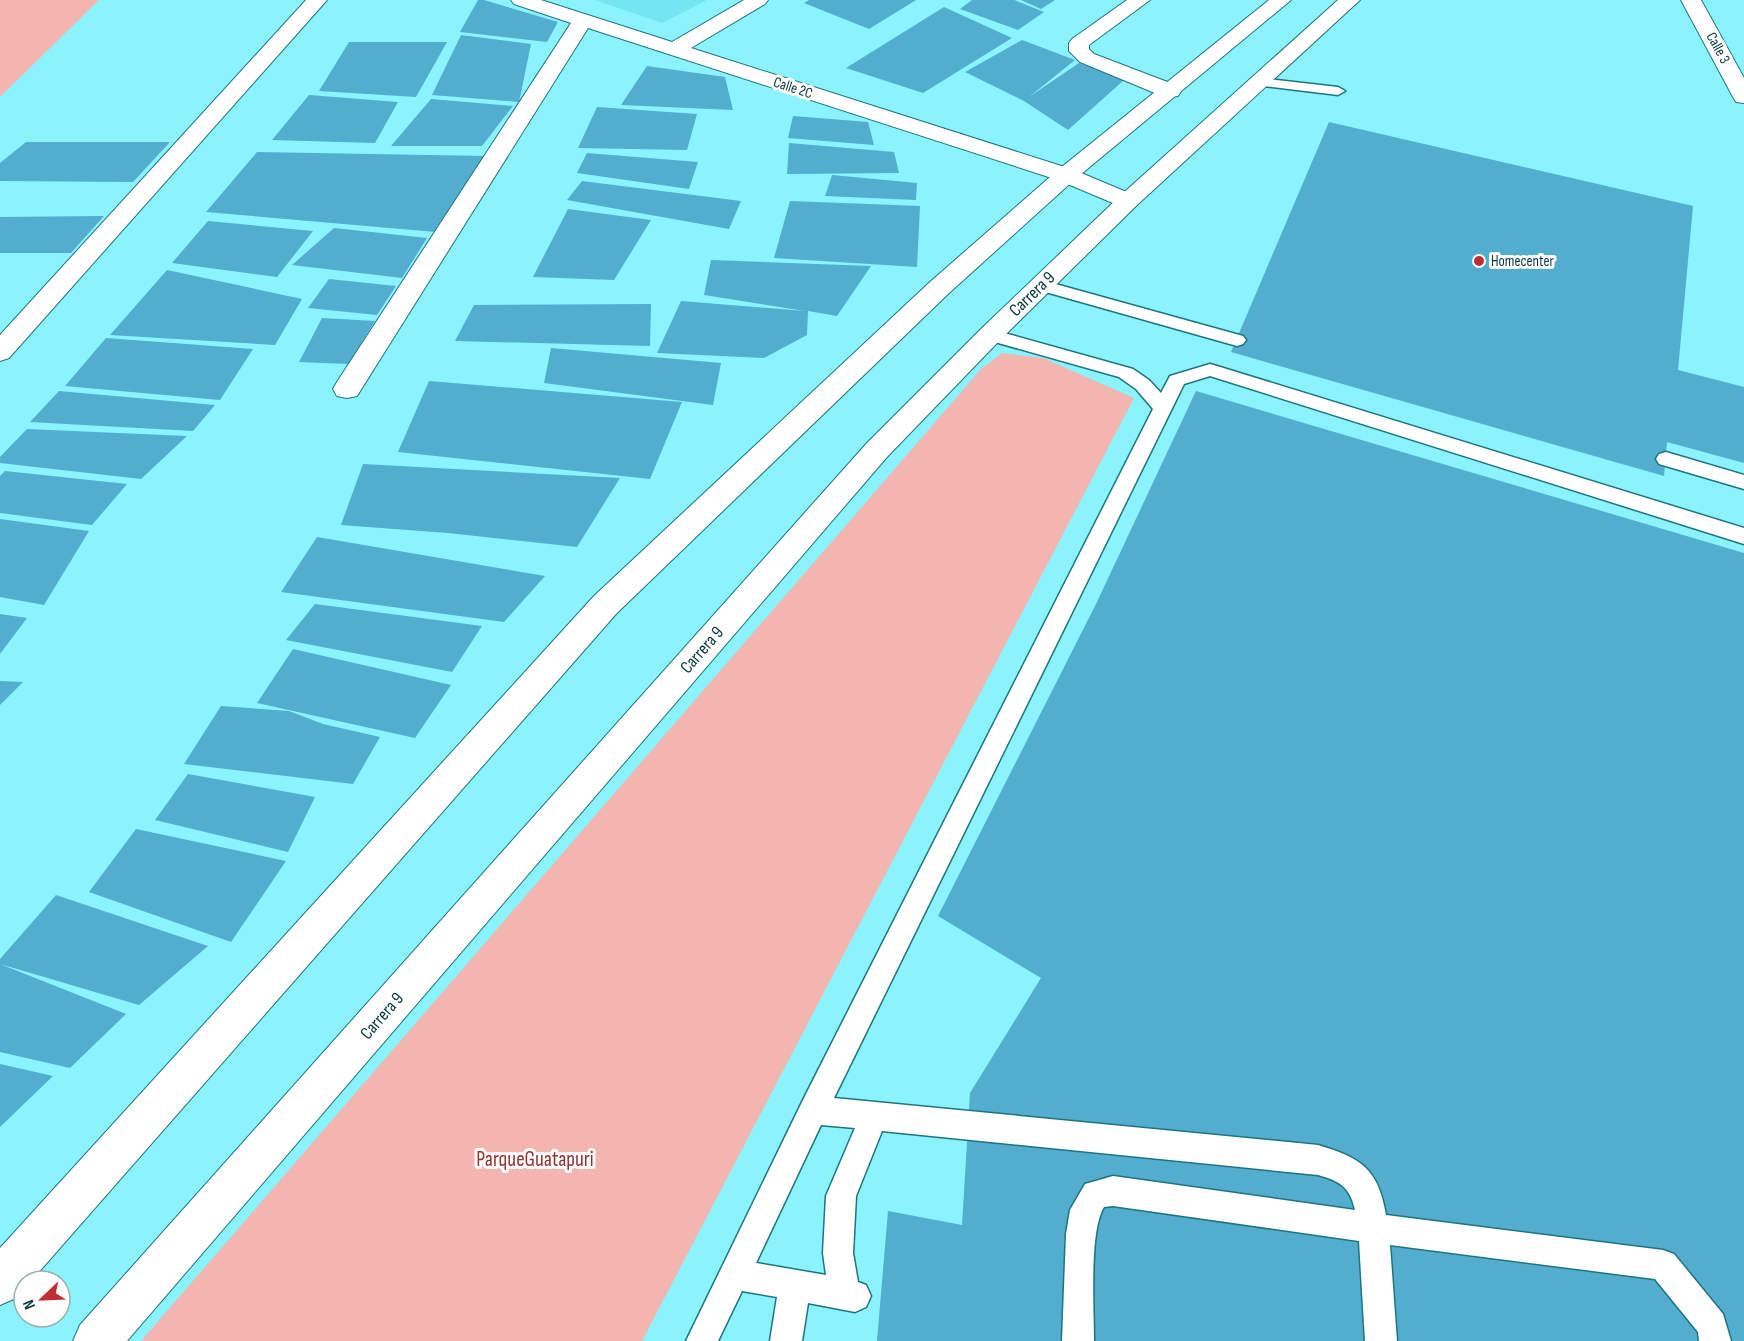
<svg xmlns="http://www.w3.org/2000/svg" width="1744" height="1341" font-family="'Sofia Sans Condensed',sans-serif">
  <rect width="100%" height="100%" fill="#8af3fe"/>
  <!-- built -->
  <path fill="#73e6f2" d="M595 0H707L662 23Z"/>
  <!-- green -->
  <path fill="#f3b5af" d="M0 0H99L0 97Z
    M1002 353 1043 358 1134 398 642 1341H141L981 369Z"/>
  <!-- building -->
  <path fill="#52adce" d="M478 0H484L558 22 547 42 460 32Z
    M809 0H916L869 29 804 3Z
    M972 0H1014L1044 12 1018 30 960 9Z
    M1021 0H1055L1041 9Z
    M944 7 1012 38 923 93 846 68Z
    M461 35 531 44 519 102 432 95Z
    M1022 40 1075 60 1029 97 1079 63 1124 80 1068 130 1024 101 965 72Z
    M349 42H447L416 97 319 91Z
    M647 66 725 77 733 110 621 105Z
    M309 95 398 102 375 143 272 140Z
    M431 99 513 106 482 146H391Z
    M597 107 697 114 687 150 578 148Z
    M793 116 868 122 874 145 788 138Z
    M1329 122 1693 206 1678 370 1744 387V463L1667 442 1664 476 1231 352Z
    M26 142H170L133 182 0 181V163Z
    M789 143 894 152 899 173 787 174Z
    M257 152 485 156 436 232 206 212Z
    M587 153 698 162 689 189 577 173Z
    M832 175 917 183 916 200 825 196Z
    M582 181 741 201 729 229 567 200Z
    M790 201 920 206 917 267 774 258Z
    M568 209 651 220 614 280 533 277Z
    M104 216 71 253H0V217Z
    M208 221 313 231 277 277 172 263Z
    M334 228 427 238 402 278 292 265Z
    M711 260 871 266 837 316 808 311 807 335 764 358 657 353 681 301 805 311 704 295Z
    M167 270 302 299 275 345 110 335Z
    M329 279 396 286 377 315 308 308Z
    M651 304 650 346 455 341 474 305Z
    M322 318 375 321 348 364 299 362Z
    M106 338 253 349 220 400 65 386Z
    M551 348 721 363 713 405 544 383Z
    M429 381 682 402 650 479 398 452Z
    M59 391 215 405 193 431 30 422Z
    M1196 391 1744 553V1341H877L888 1211 962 1225 970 1093 1041 978 938 916 1096 604Z
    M27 429 187 436 141 479 0 463V457Z
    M363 464 620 478 577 547 448 533 341 525Z
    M5 471 127 484 92 525 0 513V476Z
    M0 519 89 531 44 605 0 597Z
    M317 537 545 576 504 622 281 592Z
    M315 604 482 626 452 672 286 640Z
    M0 614 27 618 0 654Z
    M293 649 451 685 415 738 257 703Z
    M0 681 23 682 0 705Z
    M221 706 289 711 323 724 380 737 353 784 184 764Z
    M188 774 315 797 288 852 155 820Z
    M136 829 286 861 231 942 89 892Z
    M56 895 208 946 139 1005 0 964V959Z
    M0 964 126 1014 70 1068 0 1052Z
    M0 1064 53 1076 0 1127Z"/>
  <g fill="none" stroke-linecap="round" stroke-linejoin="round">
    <defs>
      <path id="service" d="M1260 78 1338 87 1345 91 1338 95 1255 85 1253 82 1255 79Z
        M1041 280 1243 336 1246 340 1243 344 1237 346 1035 289 1032 285 1035 281Z
        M990 329 1133 369 1149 380 1161 393 1170 376 1210 364 1217 366 1744 528V544L1210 376 1184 384 834 1098 1318 1145C1361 1158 1378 1168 1386 1215L1663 1250 1674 1254 1723 1314 1731 1341H1699L1698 1332 1655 1279 1390 1245 1397 1341H1365L1359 1241 1113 1206 1104 1207C1089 1231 1094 1310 1094 1341H1062L1066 1234 1070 1210 1085 1184 1113 1176 1355 1210C1350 1187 1340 1181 1318 1175L882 1131 856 1196 853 1253 858 1282 866 1285 871 1296 866 1307 855 1312 808 1303 802 1341H770L777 1297 742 1291 718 1341H686L803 1100 1153 409 1136 389 1119 377 984 339 981 335 984 331ZM821 1125 855 1128 826 1196 823 1253 826 1275 756 1263Z
        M1666 452 1744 475V489L1659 464 1656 459 1659 454Z"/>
      <path id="minor" d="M306 0H327L9 358 0 361V335Z
        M511 0H541L672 42 744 0H768L765 4 691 48 1074 170 1136 196 1140 201 1136 206 1128 208 1120 206 1058 180 588 28 357 396 347 398 337 396 333 389 337 382 571 23 514 4Z
        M1127 0H1150L1089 45V49L1094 54 1178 86 1181 91 1178 96 1170 97 1162 96 1080 62 1069 51V43L1072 39Z
        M1681 0H1701L1744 78V103L1736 102 1733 97Z"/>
      <path id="trunk" d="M1269 0H1291L1074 180 948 294 616 614 31 1281H24V1289L16 1298 0 1305V1248L594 596 930 282 1058 170Z
        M1338 0H1360L1136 206 999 341 887 457 127 1341H73L80 1325 867 443 981 329 1120 196Z"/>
    </defs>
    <!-- service casing -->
    <use href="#service" stroke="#1f757d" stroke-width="3"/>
    <!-- minor casing -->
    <use href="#minor" stroke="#1f757d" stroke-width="2"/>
    <!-- trunk casing -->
    <use href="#trunk" stroke="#1f757d" stroke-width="2"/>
    <!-- service -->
    <use href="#service" fill="#fff" fill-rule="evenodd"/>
    <!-- minor -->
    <use href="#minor" fill="#fff" fill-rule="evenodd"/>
    <!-- trunk -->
    <use href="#trunk" fill="#fff" fill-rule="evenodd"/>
  </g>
  <!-- markers -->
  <circle fill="#bf2f32" stroke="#fff" stroke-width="2" cx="1479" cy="261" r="6"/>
  <g text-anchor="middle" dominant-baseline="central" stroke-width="6" stroke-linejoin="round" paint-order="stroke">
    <!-- far-street labels -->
    <g font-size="15" fill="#08383d" stroke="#fff">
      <text transform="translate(1718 48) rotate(61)">Calle 3</text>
      <text transform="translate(793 88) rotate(18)">Calle 2C</text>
    </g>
    <!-- far-poi labels -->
    <g font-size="15" fill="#08383d" stroke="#fff" text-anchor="start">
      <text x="1491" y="261">Homecenter</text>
    </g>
    <!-- street labels -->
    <g font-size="18" fill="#08383d" stroke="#fff">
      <text transform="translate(1032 294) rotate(-44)">Carrera 9</text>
      <text transform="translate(702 650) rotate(-49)">Carrera 9</text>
      <text transform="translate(382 1016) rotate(-49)">Carrera 9</text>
    </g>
    <!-- near-park labels -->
    <g font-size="21" fill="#8e312f" stroke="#fff">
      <text x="535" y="1159">ParqueGuatapuri</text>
    </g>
  </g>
  <!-- north arrow -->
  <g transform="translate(42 1299) rotate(247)"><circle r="28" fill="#ffffff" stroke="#9cafb1" stroke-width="1.5"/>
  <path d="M0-4.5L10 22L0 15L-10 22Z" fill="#bf2f32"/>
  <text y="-9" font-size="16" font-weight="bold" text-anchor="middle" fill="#08383d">N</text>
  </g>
</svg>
